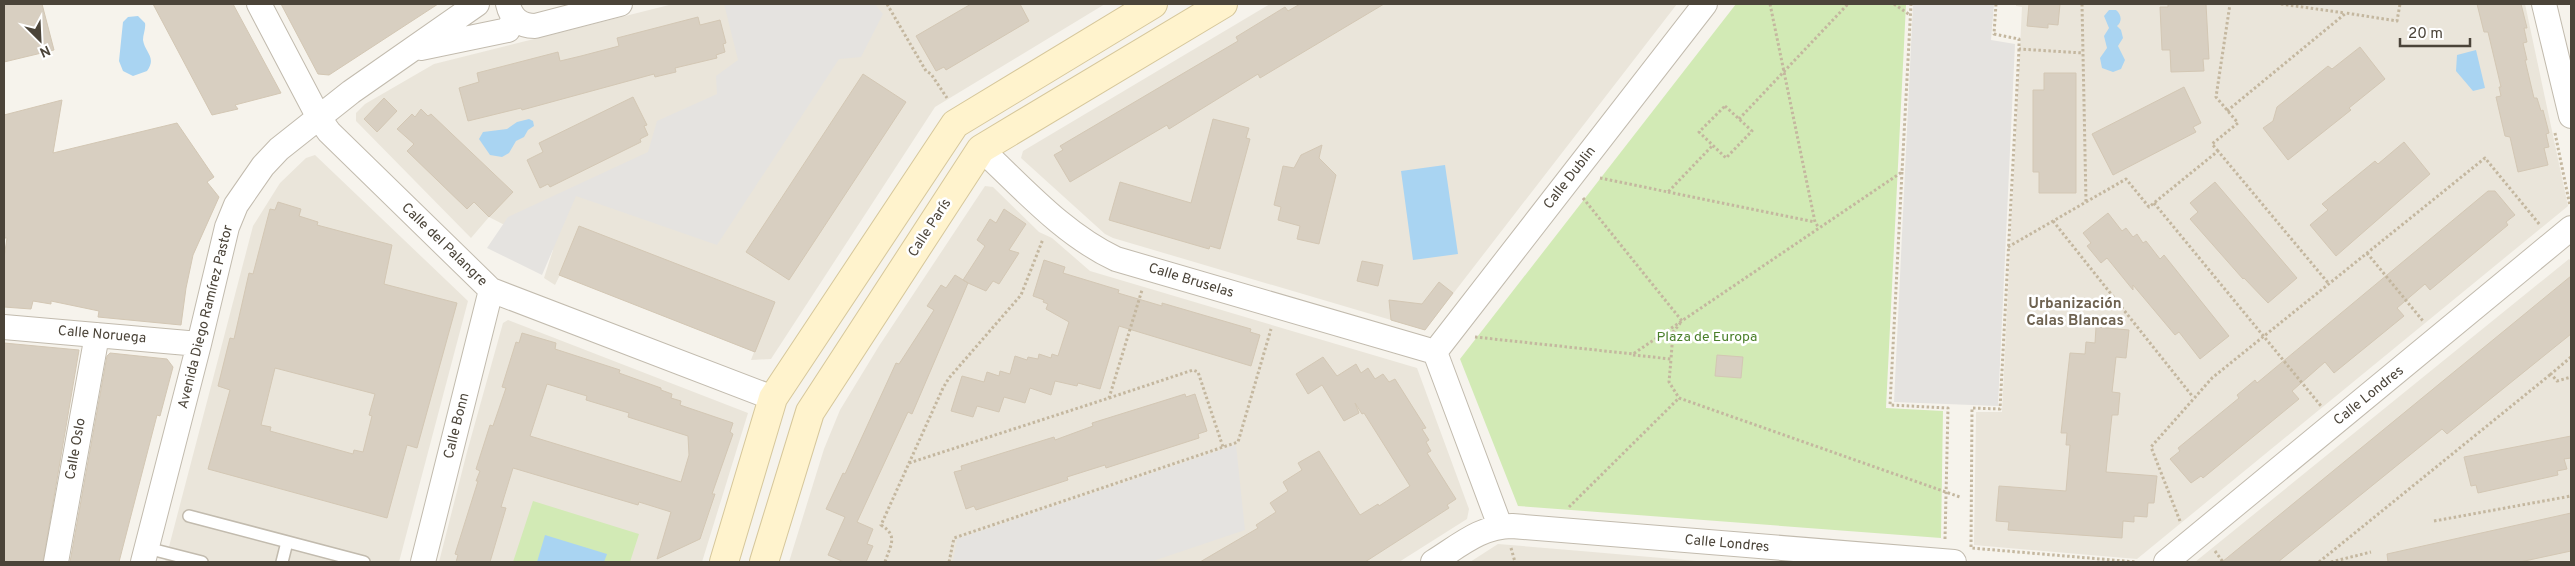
<svg xmlns="http://www.w3.org/2000/svg" width="2575" height="566" font-family="Overpass,sans-serif">
  <rect width="100%" height="100%" fill="#f6f3ec"/>
  <!-- residential -->
  <path fill="#eae5da" d="M673 4H1105L935 107 771 359 751 360 754 352 560 275 555 285 544 278 553 250 489 217 471 238 356 121V113L365 104 434 64Z
    M1270 4H1677L1425 330 1113 238 1105 234 1021 158 1023 151Z
    M2016 4H2525L2568 206 2137 559 1974 545 1976 412H2002L2022 7 2016 6Z
    M315 155 468 301 399 562H165L253 226 280 183 306 158Z
    M985 186 993 187 1039 232 1052 238 1090 271 1417 368 1469 509 1467 519 1399 562H789L824 449 840 410 879 346Z
    M2569 259 2571 261V562H2195Z
    M508 320 748 413 702 562H439L467 452 503 323Z
    M1498 544 1581 551 1708 562H1470Z"/>
  <!-- green -->
  <path fill="#d2eab5" d="M1736 4H1906L1886 408 1943 411 1941 538 1518 506 1460 359Z
    M533 501 639 534 630 562H513Z"/>
  <!-- parking -->
  <path fill="#e5e3e0" d="M724 4H875L883 14 861 57 839 59 717 245 576 196 542 275 487 248 508 217 648 152 657 121 717 94 716 76 738 60Z
    M1913 4H1994L1991 40 2015 44 1998 406 1894 402Z
    M1236 445 1245 530 1150 562H953L957 539Z"/>
  <!-- water -->
  <path fill="#a9d4f2" d="M2109 10H2116C2122 15 2122 22 2117 26L2121 30 2123 38 2118 46 2125 60 2121 69 2113 72 2102 68 2100 58 2107 48 2104 36 2109 28 2104 16Z
    M138 16 145 23C146 29 143 34 143 40 145 53 157 57 147 71L133 76 123 71 119 61 123 22 128 17Z
    M2476 50 2485 88 2473 91 2456 71 2457 55Z
    M529 119 533 121 534 126 528 130 524 137 516 141 509 153 502 157 490 155 479 139 483 132 507 129 517 122Z
    M1445 165 1458 254 1413 260 1401 171Z
    M545 535 607 554 604 562H537Z"/>
  <!-- building -->
  <path fill="#d8cfc1" stroke="#d3c7b4" fill-rule="evenodd" d="M4 4H42L54 50 4 62Z
    M153 4H233L281 93 235 105 238 109 212 115Z
    M281 4H438L329 75 318 74Z
    M971 4H1020L1029 21 946 70 944 67 936 71 916 36Z
    M1300 4H1384L1260 78 1258 74 1169 129 1167 125 1070 182 1054 155 1063 150 1060 146 1238 41 1236 37 1285 7 1288 11Z
    M2029 4H2060L2058 25 2048 24V28L2027 26Z
    M2168 4H2206L2209 59H2203L2204 71 2171 72 2170 50H2162L2160 7H2168Z
    M2477 4H2521L2527 28H2524L2527 42 2523 43 2527 60H2525L2534 98H2537L2541 111 2543 110 2549 133 2546 134 2549 147 2544 148 2548 165 2518 172 2510 137 2505 136 2496 97 2501 96 2499 87H2501L2488 32H2484Z
    M698 17 700 25 720 20 726 43 723 44 725 52 716 55 717 58 675 68 676 72 655 77 654 74 522 110 521 108 468 121 459 88 479 82 477 73 558 52 560 61 581 56 619 46 617 38Z
    M2360 47 2385 79 2349 108 2351 110 2288 160 2263 128 2273 121 2277 107 2328 66 2332 69Z
    M2044 73H2076V193H2039V172H2033V90H2044Z
    M863 74 906 102 789 280 746 252Z
    M2184 87 2201 123 2193 127 2196 132 2113 175 2092 134Z
    M633 97 647 125 644 126 648 135 640 139 641 142 550 187 548 184 540 188 527 160 543 152 539 143Z
    M384 98 397 111 377 132 364 119Z
    M62 100 53 153 177 123 214 177 207 182 219 197 193 255 186 288 181 325 98 317 99 311 51 301V304L33 301 31 309 4 307V258L7 238H4V115Z
    M421 109 428 116 431 114 513 192 489 217 474 202 467 209 407 151 414 144 397 129 412 114 415 117Z
    M1213 119 1249 128 1246 138 1250 139 1220 249 1210 246 1209 249 1109 220 1120 182 1191 203Z
    M2404 142 2430 174 2336 256 2310 225 2328 210 2322 204 2375 161 2378 164Z
    M1322 145 1319 158 1336 175 1319 244 1297 239 1300 226 1278 220 1281 207 1274 205 1283 166 1294 168 1301 155Z
    M2215 182 2297 278 2268 303 2244 278 2243 279 2190 219 2198 212 2190 203Z
    M2488 191H2495L2515 215 2506 222 2508 225 2430 290 2425 284 2397 308 2404 316 2334 373 2325 362 2292 391 2299 399 2203 478 2201 476 2191 483 2170 459 2180 451 2178 448 2239 398 2237 395 2255 380 2257 383Z
    M278 202 301 209 299 216 318 222 317 225 392 245 384 284 457 303 417 448 407 445 387 518 208 469 230 390 218 386 230 338 234 339 249 273 253 274 270 209 275 210ZM275 368 375 394 369 415 372 416 363 452 354 450 353 454 306 441 270 431 271 427 261 425Z
    M1004 209 1026 224 1009 250 1019 253 999 284 993 281 986 291 968 283 912 414 908 412 857 522 873 529 867 544 873 546 866 562H844L828 555 845 517 826 509 843 473 845 474 896 363 899 364 934 310 927 306 941 285 946 288 955 275 968 283 963 280 985 246 977 240 990 219 996 223Z
    M2108 213 2122 231 2126 228 2133 237 2137 234 2143 243 2146 241 2160 259 2164 255 2229 336 2200 359 2179 332 2175 335 2133 285V290L2107 258 2101 263 2087 246 2091 243 2083 233Z
    M579 226 775 302 755 352 559 275Z
    M1044 260 1065 267 1063 273 1119 290 1118 293 1162 306V303L1251 329 1250 332 1260 335 1251 366 1119 326 1100 389 1078 383 1077 386 1055 381 1051 395 1030 388 1025 403 1004 397 999 412 977 406 973 417 951 411 962 376 984 382 987 372 999 376 1000 371 1010 374 1015 356 1027 360 1028 357 1038 359 1039 354 1051 358 1052 354 1058 356 1069 322 1046 309 1048 304 1043 302 1044 300 1033 296Z
    M1362 261 1383 265 1378 286 1357 281Z
    M2571 276V334L2447 434 2442 429 2278 562H2222Z
    M1439 282 1453 293 1425 330 1391 320 1389 300 1422 304Z
    M2096 327 2129 330 2126 358 2116 357 2112 392 2120 393 2118 415H2112L2106 472 2157 476 2154 503H2148L2147 517 2134 516V522L2123 521 2122 538 2008 530 2009 522 1996 521 1999 486 2066 491 2070 445H2066L2067 433H2061L2070 353 2085 354 2086 342 2095 343Z
    M522 333 556 343 555 349 620 370 619 373 661 388V390L672 394 671 398 681 401 680 405 733 423 730 432 733 434 712 494H715L700 539 657 559 671 512 639 502 638 505 513 468 501 507 506 508 490 562H456L458 555 455 554 478 481H476L480 471 476 469 490 425 493 426 506 388 502 387 516 342 519 343ZM547 384 587 396 586 400 629 413 628 417 688 436 689 455 681 482 530 436Z
    M4 343 79 350 43 562H4Z
    M110 353 167 359 173 367 160 416 157 415 119 562H70L107 356Z
    M1717 355 1743 357 1741 378 1715 376Z
    M1323 357 1337 376 1356 364 1361 373 1368 368 1375 379 1383 374 1389 382 1395 379 1426 428 1422 429 1429 440 1426 442 1431 451 1427 453 1456 499 1447 505 1449 508 1365 562H1200L1258 528 1256 525 1276 512 1270 503 1288 491 1283 482 1302 470 1298 463 1319 451 1360 515 1378 504 1379 506 1410 486 1364 413 1362 414 1355 403 1359 413 1344 421 1322 385 1308 394 1296 374Z
    M1185 394 1186 397 1195 394 1207 431 1198 434 1199 438 1106 468 1105 465 1067 477 1068 480 976 510 974 506 966 509 954 472 962 470 961 466 1054 437 1055 440 1093 426 1092 423Z
    M2571 436V458L2564 459 2567 469 2557 471 2558 475 2478 493 2476 485 2471 486 2464 457Z
    M2571 513V551L2520 562H2388L2387 554Z"/>
  <g fill="none" stroke-linecap="round" stroke-linejoin="round">
    <defs>
      <path id="lane" d="M189 516 364 562
        M147 548 202 562
        M282 562 287 542"/>
      <path id="street" d="M259 4 319 118 329 132 491 290 773 398
        M508 4C511 18 520 26 535 26L620 4
        M2544 4 2571 116
        M421 48 508 30 514 18
        M981 149C1023 188 1063 234 1116 259L1435 352
        M4 327 199 344
        M1435 352 1705 4
        M1435 352 1500 526
        M56 562 97 335
        M143 562 199 344 227 227 236 205 263 166 279 149 351 92 477 4
        M423 562 491 290
        M1433 562C1459 546 1481 526 1512 526L1954 562
        M2166 562 2571 228"/>
      <path id="secondary" d="M724 562 773 398 955 124 1153 4
        M764 562 810 412 981 149 1223 4"/>
    </defs>
    <!-- lane casing -->
    <use href="#lane" stroke="#c2bbae" stroke-width="14"/>
    <!-- street casing -->
    <use href="#street" stroke="#c2bbae" stroke-width="26"/>
    <!-- secondary casing -->
    <use href="#secondary" stroke="#d6c79b" stroke-width="30"/>
    <!-- path -->
    <path stroke="#c4b79f" stroke-width="3" stroke-dasharray="2.5 2.5" stroke-linecap="butt" d="M887 4 926 71 931 74 947 98
      M1770 4 1815 222 1819 228
      M1894 4 1910 15
      M1996 4 1994 34 2019 39V49L2083 53
      M2082 4 2086 202
      M2281 4 2345 13
      M2019 49 2000 409 1972 408 1971 548 2136 562
      M1725 106 1752 131 1726 158 1699 132Z
      M2227 111 2346 13 2397 21 2400 4
      M1739 119 1848 4
      M2555 133 2570 206
      M2218 151 2212 144 2238 123 2216 97 2230 4
      M1902 172 1890 405 1948 408 1945 539
      M1600 178 1668 192 1713 145
      M1668 192 1815 222
      M1583 198 1682 321 1673 332 1671 359
      M2154 203 2321 406
      M2053 221 2193 397
      M2008 247 2126 179 2149 207 2218 151 2329 284
      M2367 253 2423 321
      M1475 337 1633 354 1902 172 1911 4
      M1633 355 1671 359 1669 382 1679 398 1960 497
      M2571 357 2551 374 2557 381 2571 377
      M1109 398 1193 370 1198 372 1223 447
      M909 463 1109 398 1142 290
      M1569 507 1679 398
      M2180 521 2151 447 2212 378 2485 158 2540 225
      M2434 521 2571 496
      M1511 548 1515 562
      M2215 551 2223 562
      M885 562C890 546 899 536 881 525L943 388 949 378 1021 295 1043 239
      M949 562 954 538 1238 442 1271 329
      M2319 562 2551 374
      M2331 562 2371 552"/>
    <!-- lane -->
    <use href="#lane" stroke="#fff" stroke-width="11"/>
    <!-- street -->
    <use href="#street" stroke="#fff" stroke-width="24"/>
    <!-- secondary -->
    <use href="#secondary" stroke="#fff3cd" stroke-width="28"/>
  </g>
  <g text-anchor="middle" dominant-baseline="central" stroke-width="5" stroke-linejoin="round" paint-order="stroke">
    <!-- street labels -->
    <g font-size="14" fill="#4b4439" stroke="#fff">
      <text transform="translate(1570 178) rotate(-52)">Calle Dublin</text>
      <text transform="translate(930 228) rotate(-57)">Calle París</text>
      <text transform="translate(444 245) rotate(44)">Calle del Palangre</text>
      <text transform="translate(1191 281) rotate(17)">Calle Bruselas</text>
      <text transform="translate(206 317) rotate(-76)">Avenida Diego Ramírez Pastor</text>
      <text transform="translate(102 335) rotate(5)">Calle Noruega</text>
      <text transform="translate(2369 396) rotate(-39)">Calle Londres</text>
      <text transform="translate(457 426) rotate(-76)">Calle Bonn</text>
      <text transform="translate(76 449) rotate(-80)">Calle Oslo</text>
      <text transform="translate(1727 544) rotate(5)">Calle Londres</text>
    </g>
    <!-- park labels -->
    <g font-size="14" fill="#4a7f2a" stroke="#fff">
      <text x="1707" y="337">Plaza de Europa</text>
    </g>
    <!-- neighbourhood labels -->
    <g font-size="15" font-weight="bold" fill="#6e6250" stroke="#fff">
      <text x="2075" y="304">Urbanización<tspan x="2075" dy="17">Calas Blancas</tspan></text>
    </g>
  </g>
  <!-- border -->
  <rect width="2575" height="566" fill="none" stroke="#4b4439" stroke-width="10"/>
  <!-- north arrow -->
  <g transform="translate(40 40) rotate(156)" stroke="#ffffff" stroke-width="4" paint-order="stroke">
  <path d="M0-4L9 19L0 12L-9 19Z" fill="#4b4439"/>
  <text y="-8" font-size="14" font-weight="bold" text-anchor="middle" fill="#4b4439">N</text>
  </g>
  <!-- scale -->
  <path d="M2400 38v8h70v-8" fill="none" stroke="#4b4439" stroke-width="2.5"/>
  <text x="2408" y="38" font-size="15" fill="#4b4439" stroke="#ffffff" stroke-width="4" paint-order="stroke">20 m</text>
</svg>
